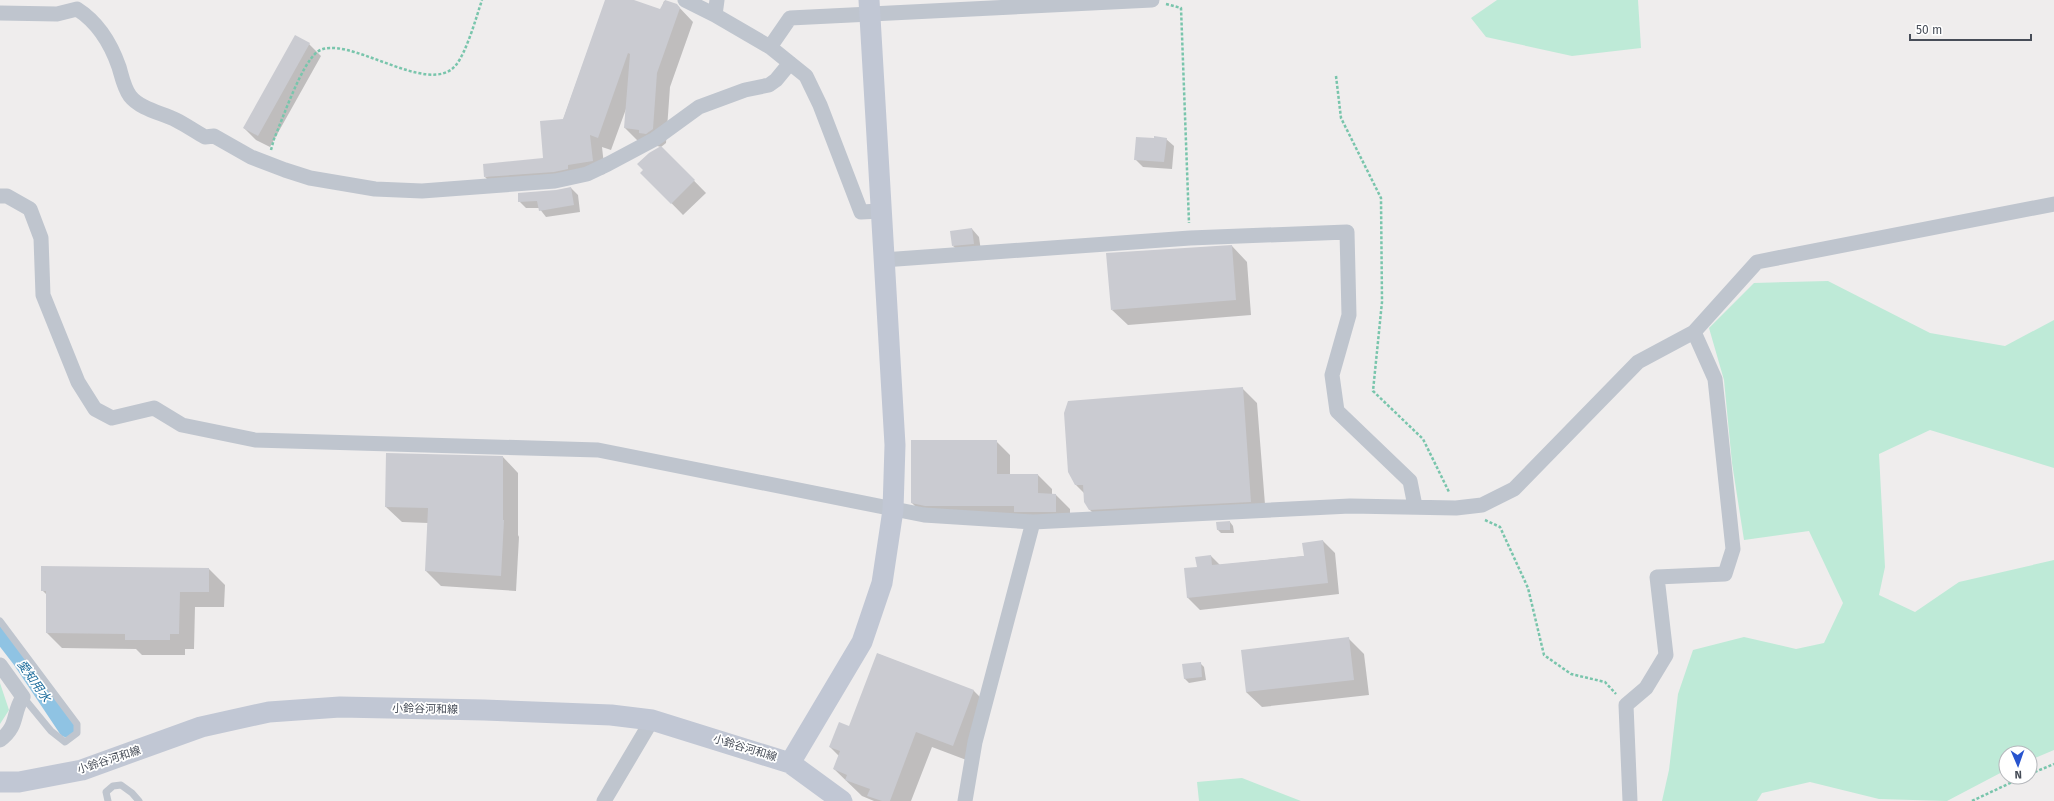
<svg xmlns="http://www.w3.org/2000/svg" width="2054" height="801" font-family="'Fira Sans','Noto Sans JP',sans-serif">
  <rect width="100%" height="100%" fill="#efeded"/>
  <!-- green -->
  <path fill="#beead7" d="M1497 0H1638L1641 48 1572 56 1486 37 1471 18Z
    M1828 281 1930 333 2005 346 2054 320V468L1930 430 1879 454 1885 567 1879 595 1915 612 1959 582 2054 560V750L2030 760V753H2006V770L1947 801 1879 799 1810 782 1762 793 1757 801H1662L1669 770 1678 694 1693 650 1744 637 1796 649 1824 643 1843 603 1809 531 1744 540 1732 463 1724 380 1709 328 1754 283Z
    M0 683 9 710 0 724Z
    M1242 778 1301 801H1199L1197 782Z"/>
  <!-- shadow -->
  <path fill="#0003" d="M606 0H631L661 10 664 1 677 5 693 22 670 87 666 143 661 147 638 141 625 128 626 109 611 150 602 147 605 174 498 190 485 177 545 159 563 120Z
    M309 44 321 56 270 147 256 140 244 128Z
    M1166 139 1174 146 1172 169 1143 167 1135 159Z
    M661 147 706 193 683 215 642 173Z
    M571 188 578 195 580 212 546 217 539 208H526L519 201Z
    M972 229 979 237 981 251 961 253 953 246Z
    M1232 246 1247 262 1251 315 1128 325 1112 310Z
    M1242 388 1257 403 1266 517 1105 525 1090 510 1085 494 1076 485Z
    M996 441 1010 455V475H1038L1052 489V495H1056L1070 509V526L926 517 912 503Z
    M503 457 518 473V535L519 537 516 591 441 586 426 571 428 523 402 522 386 507Z
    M1230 522 1233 526 1234 533H1221L1218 530Z
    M1323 541 1335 553 1339 594 1200 610 1188 598 1185 569 1198 568 1211 556 1220 565 1305 556Z
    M42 567 209 569 225 585 224 607H195L194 649H185V655H142L136 649 62 648 47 633V595L42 590Z
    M1348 638 1364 654 1369 695 1262 707 1246 692Z
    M878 654 974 691 989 706 969 761 932 747 911 801H874L862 796 834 769 839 756 830 747 850 727Z
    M1200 663 1204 667 1206 680 1189 683 1185 679 1183 665Z"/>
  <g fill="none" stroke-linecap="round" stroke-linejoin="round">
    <!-- canal -->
    <path stroke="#8fc3e3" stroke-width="17" d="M0 633 21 660 67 729"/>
  </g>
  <!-- building -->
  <path fill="#cacbd1" d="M605 0H634L660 9 665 0 677 4 680 8 657 73 653 129 646 134 639 133V130L624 128 630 54 628 53 598 138 590 135 593 161 568 165V169L554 172 484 177 483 164 543 158 540 121 563 119Z
    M295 35 310 43 258 136 243 128Z
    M1154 136 1167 138 1164 162 1134 160 1136 137 1154 138Z
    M661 146 695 180 671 204 640 173 643 170 637 164 649 153Z
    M571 187 574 205 539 211 537 201 518 202V193L556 190Z
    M972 228 974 244 952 246 950 231Z
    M1232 245 1236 300 1111 310 1106 253Z
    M1243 387 1251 502 1089 510 1084 502 1083 485H1075L1068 472 1064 413 1068 401Z
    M911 440H997V474H1038V493L1056 494V512H1014V506H925L911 503Z
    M386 453 503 456V520H504L501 576 425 571 428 508 385 507Z
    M1230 521V530H1217L1216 522Z
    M1323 540 1328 583 1187 598 1184 568 1197 567 1195 557 1211 555 1212 565 1304 556 1302 543Z
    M41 566 209 568V592H180L179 634H170V640H125V634L46 633V591H41Z
    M1349 637 1354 680 1246 692 1241 650Z
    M877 653 974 690 953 746 916 732 890 801H882L867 796 870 789 845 780 847 775 833 769 840 751 829 747 839 722 849 726Z
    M1201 662 1202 677 1184 679 1182 664Z"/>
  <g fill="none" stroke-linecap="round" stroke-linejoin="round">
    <!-- path -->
    <path stroke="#79c5ac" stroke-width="2.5" stroke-dasharray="3 2" stroke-linecap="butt" d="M1166 4 1181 8 1189 223
      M1336 76 1341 118 1381 198 1382 302 1373 391 1423 439 1449 492
      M271 150 274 139C283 118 301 65 317 52 345 31 429 99 456 65 467 51 476 18 482 0
      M1485 520 1500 527 1528 588 1544 655 1571 674 1605 682 1616 694
      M2030 774 2054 764
      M1972 801 2023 777"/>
    <!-- lane -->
    <path stroke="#bfc5ce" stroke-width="7" d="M0 621 77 724V733L65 742 51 731 23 697
      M108 801 106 792 113 786 121 785 132 793 139 801"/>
    <!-- street -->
    <path stroke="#bfc5ce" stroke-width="15" d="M685 0 715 15 770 47 806 76 820 105 861 212 881 211
      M0 13 57 14 77 9C99 23 111 44 119 67 122 77 124 88 130 96 140 109 162 113 176 120 186 125 196 132 205 137L214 136 251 157 285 170 310 178 375 189 422 191 555 181 587 174 608 164 655 139 699 107 745 90 769 85 776 80 790 63
      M715 15 717 0
      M770 47 790 18 1152 0
      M0 196H7L30 209 41 238 43 295 78 382 95 409 112 418 154 408 182 425 255 440 598 450 924 515 1033 522 1350 506 1456 508 1482 505 1514 489 1638 362 1694 332 1757 262 2054 204
      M883 260 1190 238 1347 232 1349 315 1332 375 1337 411 1410 481 1415 506
      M0 665 23 697C12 713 19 726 0 740
      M604 801 652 720
      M965 801 975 742 1033 522
      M1630 801 1626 705 1646 688 1666 655 1657 577 1725 574 1733 549 1715 379 1694 332"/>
    <!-- secondary -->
    <path stroke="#c1c7d4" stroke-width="21" d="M790 763 862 642 882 583 893 510 895 445 869 0
      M0 782H19L82 770 201 727 269 712 340 707 484 710 611 715 652 720 790 763 842 801"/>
  </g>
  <g text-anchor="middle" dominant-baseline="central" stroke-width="3.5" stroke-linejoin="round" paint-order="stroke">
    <!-- street labels -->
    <g font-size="11" fill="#474d58" stroke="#fff">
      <text transform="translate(425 709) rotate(1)">小鈴谷河和線</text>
      <text transform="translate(745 748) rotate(17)">小鈴谷河和線</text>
      <text transform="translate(109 760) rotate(-18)">小鈴谷河和線</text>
    </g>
    <!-- water labels -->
    <g font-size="12" font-style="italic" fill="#18699a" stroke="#fff">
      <text transform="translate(34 681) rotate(55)">愛知用水</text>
    </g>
  </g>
  <!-- north arrow -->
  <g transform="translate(2018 765) rotate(178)"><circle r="19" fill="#ffffff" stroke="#b5b8bc"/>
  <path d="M0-3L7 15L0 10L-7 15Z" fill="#2854ce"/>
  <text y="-6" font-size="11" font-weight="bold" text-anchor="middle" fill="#474d58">N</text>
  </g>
  <!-- scale -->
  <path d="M1910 34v6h121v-6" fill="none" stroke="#474d58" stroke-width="2"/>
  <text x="1916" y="34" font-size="12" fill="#474d58" stroke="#ffffff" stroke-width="3" paint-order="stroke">50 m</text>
</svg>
